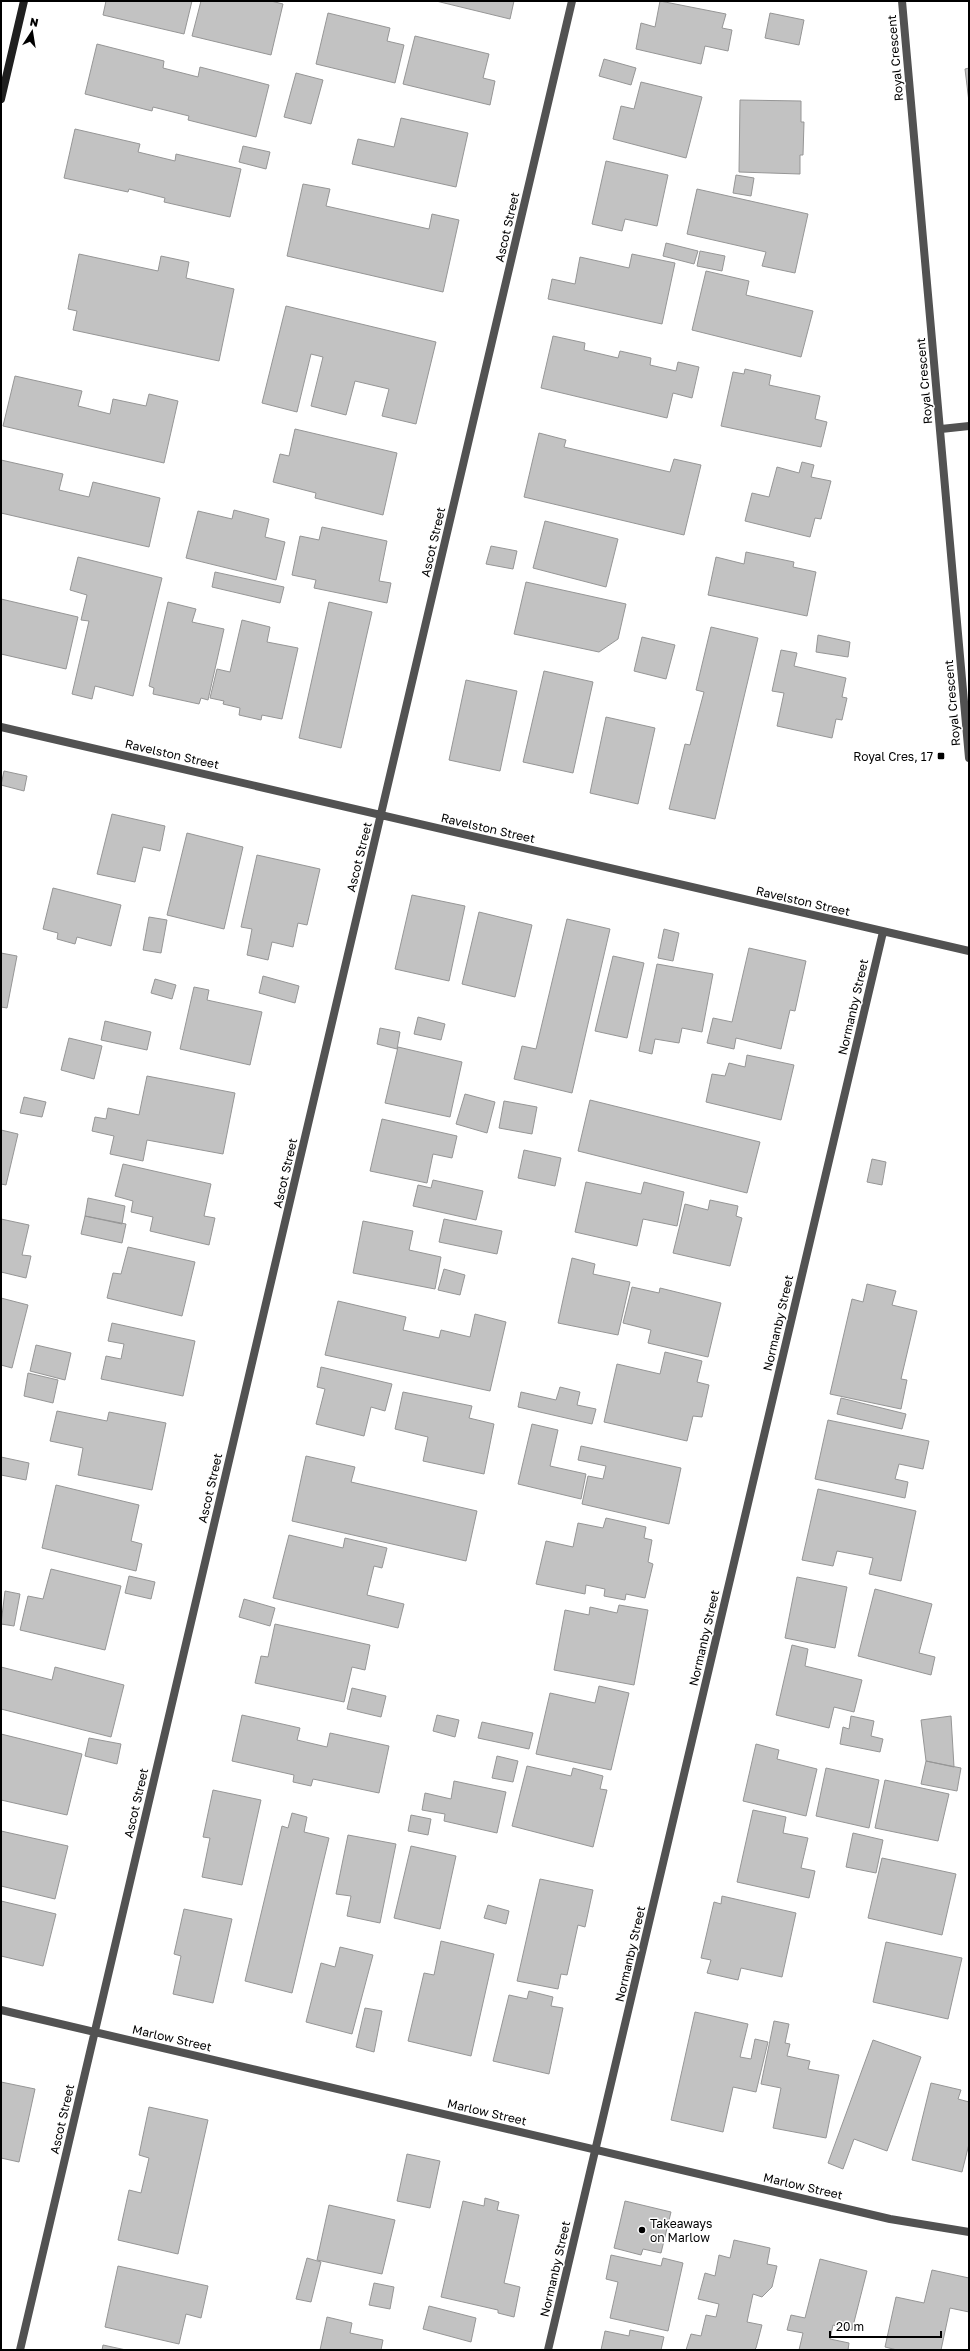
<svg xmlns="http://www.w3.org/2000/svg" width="970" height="2351" font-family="'Golos Text',sans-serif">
  <rect width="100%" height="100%" fill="#fff"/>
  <!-- building -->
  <path fill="#c2c2c2" stroke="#969696" d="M106 1H192L184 34 103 15Z
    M201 1H271L283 4 271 55 192 36Z
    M436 1H514L510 19Z
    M660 1 726 14 722 28 732 30 728 51 705 46 701 64 636 49 641 23 655 27Z
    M328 13 390 28 387 41 404 45 395 83 316 64Z
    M770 13 804 20 799 45 765 38Z
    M415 36 489 54 483 78 495 81 490 105 403 84Z
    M97 44 164 61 163 68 198 77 200 67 269 85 256 137 188 120 189 116 153 107 152 111 85 94Z
    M604 59 636 68 631 85 599 76Z
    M969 68V102L965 69Z
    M296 73 323 80 311 124 284 117Z
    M641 82 702 97 686 158 613 139 621 106 634 109Z
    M740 100 801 101V122H804L803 155H800V174L739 172Z
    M401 118 468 133 456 187 352 164 358 139 394 147Z
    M75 129 140 144 138 152 175 161 176 154 241 169 230 217 164 202 165 198 129 189 128 192 64 178Z
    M243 146 270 152 266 169 239 162Z
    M606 161 668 175 657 226 625 219 622 231 592 224Z
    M736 175 754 178 751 196 733 193Z
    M303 184 330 189 326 206 429 229 432 214 459 220 443 292 287 256Z
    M697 189 808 214 795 273 762 266 766 252 687 234Z
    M666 243 698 251 694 264 663 256Z
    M700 251 725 256 722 271 697 266Z
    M79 254 158 271 161 256 189 262 186 278 234 289 219 361 73 330 77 311 68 309Z
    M632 254 675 263 662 324 548 299 552 279 575 284 580 257 629 268Z
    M706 271 749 281 746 295 813 311 801 357 692 330Z
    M286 306 436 342 416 424 382 416 389 389 355 381 346 415 311 406 323 357 311 354 297 412 262 403Z
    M553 336 585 343 584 350 618 358 620 351 651 358 650 365 676 371 678 362 699 367 692 398 673 393 667 418 541 388Z
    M745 369 771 375 769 385 820 396 815 419 827 422 821 447 721 426 733 372 744 374Z
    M15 376 82 391 78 406 110 414 113 399 146 406 149 394 178 401 164 463 3 426Z
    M295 429 397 453 383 515 315 498 316 493 273 482 280 454 289 456Z
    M539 433 566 440 564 447 670 472 674 459 701 465 684 535 524 497Z
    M1 460 63 474 59 490 89 497 93 482 160 498 149 547 1 513Z
    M802 462 814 465 811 477 831 481 821 519 815 518 810 537 745 521 752 493 769 497 777 467 799 473Z
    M234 510 269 519 265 537 285 542 276 580 186 558 198 511 232 519Z
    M545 521 618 539 606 587 533 568Z
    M322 527 387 541 379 581 391 583 387 603 314 588 316 580 292 575 300 536 319 540Z
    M491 546 517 551 513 569 486 564Z
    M746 552 794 562 793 567 816 572 807 616 708 595 716 557 744 564Z
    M78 557 162 578 133 696 95 686 92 699 72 694 89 621 81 620 87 595 70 590Z
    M215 572 284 587 280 603 212 587Z
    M526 582 626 604 618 639 599 652 514 634Z
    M1 599 78 617 66 669 1 654Z
    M168 602 196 609 192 622 224 629 208 700 201 698 199 704 153 694 154 688 149 686Z
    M329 602 372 612 341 748 299 738Z
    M242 620 270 627 267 642 298 648 282 719 262 715 261 720 239 715 240 708 223 704 224 701 210 698 217 669 230 672Z
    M711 627 758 638 715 819 669 809 685 744 690 745 704 692 696 690Z
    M818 635 850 642 848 657 816 652Z
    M642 637 675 645 666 679 634 671Z
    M781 650 797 653 794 666 846 678 842 697 847 698 842 720 836 719 832 738 777 726 784 693 772 691Z
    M544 671 593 682 573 773 523 762Z
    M466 680 517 691 500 771 449 760Z
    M606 717 655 728 638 804 590 793Z
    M4 771 27 776 24 791 1 785Z
    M112 814 165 826 160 851 143 847 135 882 97 874Z
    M187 833 243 847 224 929 167 915Z
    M257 855 320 869 307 925 298 923 293 947 272 942 268 960 247 955 252 929 241 927Z
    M53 888 121 905 111 946 77 937 75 944 57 939 58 933 43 929Z
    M412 895 465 906 449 981 395 969Z
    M479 912 532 925 515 997 462 984Z
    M149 917 167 920 161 953 143 950Z
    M567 919 610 929 572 1093 514 1079 522 1046 536 1049Z
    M664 929 679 933 673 961 658 958Z
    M749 948 806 961 795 1011 790 1010 781 1049 736 1038 734 1049 707 1043 713 1018 732 1022Z
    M1 953 17 956 7 1008 1 1007Z
    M613 956 644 963 627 1038 595 1031Z
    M657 964 713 974 702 1032 682 1028 679 1043 655 1039 652 1054 639 1051Z
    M263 976 299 986 295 1003 259 993Z
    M155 979 176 985 172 999 151 993Z
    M194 987 209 990 207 1000 262 1012 250 1065 180 1049Z
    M418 1017 445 1024 441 1040 414 1034Z
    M105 1021 151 1032 147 1050 101 1040Z
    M380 1028 400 1032 397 1049 377 1044Z
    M69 1038 102 1046 94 1079 61 1070Z
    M398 1047 462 1062 450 1117 385 1103Z
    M747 1055 794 1065 781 1120 706 1102 712 1074 725 1076 729 1063 745 1067Z
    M147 1076 235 1093 223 1154 147 1140 143 1161 110 1154 114 1136 92 1131 95 1117 106 1119 108 1108 139 1115Z
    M465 1094 495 1102 487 1133 456 1124Z
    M24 1097 46 1102 42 1117 20 1113Z
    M590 1100 760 1142 747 1193 578 1151Z
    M504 1101 537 1107 532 1134 499 1128Z
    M382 1119 457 1136 452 1158 433 1154 427 1183 370 1171Z
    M1 1130 18 1134 6 1185 1 1184Z
    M524 1150 561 1158 555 1186 518 1178Z
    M872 1159 886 1162 882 1185 867 1182Z
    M123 1164 211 1184 204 1216 215 1218 209 1245 150 1231 153 1217 131 1212 133 1201 115 1196Z
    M433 1180 483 1191 476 1220 413 1206 418 1185 431 1188Z
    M586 1182 641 1194 644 1182 684 1192 677 1226 643 1219 637 1246 575 1232Z
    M88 1198 125 1206 122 1224 85 1216Z
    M710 1200 738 1206 736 1216 742 1218 730 1266 673 1253 685 1204 708 1210Z
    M85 1216 126 1224 122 1243 81 1234Z
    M1 1219 29 1225 22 1255 31 1256 26 1278 1 1272Z
    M444 1219 502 1231 497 1254 439 1242Z
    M363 1221 413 1231 409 1250 441 1257 435 1289 353 1273Z
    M128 1247 195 1262 182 1316 107 1298 113 1273 121 1274Z
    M572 1258 595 1264 593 1274 630 1282 618 1335 558 1323Z
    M444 1269 465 1275 460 1295 438 1290Z
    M867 1284 896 1291 892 1305 917 1311 901 1379 907 1380 901 1409 830 1394 852 1299 863 1302Z
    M632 1287 659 1293 660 1288 721 1303 708 1357 648 1343 651 1330 623 1323Z
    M1 1298 28 1305 12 1368 1 1365Z
    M338 1301 406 1317 403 1330 439 1338 441 1330 470 1337 475 1314 506 1322 490 1391 325 1355Z
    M112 1323 195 1341 183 1396 101 1379 106 1356 121 1359 124 1344 108 1341Z
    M36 1345 71 1353 65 1380 30 1371Z
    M665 1352 702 1361 697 1382 709 1385 702 1417 693 1416 687 1441 604 1422 617 1364 660 1374Z
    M321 1367 392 1384 385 1411 371 1407 364 1436 316 1424 325 1389 317 1387Z
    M28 1373 58 1380 53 1403 24 1396Z
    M560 1387 580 1392 577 1405 596 1409 592 1424 518 1407 521 1392 556 1400Z
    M403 1392 472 1406 469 1418 494 1424 484 1474 423 1461 428 1437 395 1429Z
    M841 1398 906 1414 902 1429 837 1414Z
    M57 1411 107 1421 109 1412 166 1423 152 1490 78 1475 83 1448 50 1441Z
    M828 1420 929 1441 923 1469 899 1464 895 1479 908 1482 905 1498 815 1479Z
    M532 1424 558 1430 550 1466 586 1474 581 1499 518 1484Z
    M581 1446 681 1468 669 1524 582 1504 588 1476 603 1479 606 1466 578 1460Z
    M306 1456 355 1467 351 1482 477 1511 466 1561 292 1521Z
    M1 1457 29 1463 26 1480 1 1475Z
    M56 1485 139 1505 131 1541 142 1544 136 1571 42 1548Z
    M818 1489 916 1511 901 1581 869 1574 873 1558 837 1551 833 1566 802 1560Z
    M606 1518 646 1527 644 1538 652 1540 648 1562 653 1564 645 1598 626 1594 625 1600 604 1596 605 1589 586 1585 585 1594 536 1584 546 1541 573 1547 578 1523 603 1528Z
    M289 1535 343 1548 345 1538 387 1548 382 1568 374 1566 367 1595 404 1604 398 1628 273 1598Z
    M51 1569 121 1586 105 1650 20 1630 28 1596 43 1599Z
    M129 1576 155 1582 151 1599 125 1593Z
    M797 1577 847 1587 835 1648 785 1638Z
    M875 1589 932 1604 919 1653 935 1657 931 1675 858 1656Z
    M5 1591 20 1594 14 1626 1 1624Z
    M244 1599 275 1608 270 1626 239 1617Z
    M619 1605 648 1610 634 1685 554 1670 565 1610 589 1615 590 1607 617 1613Z
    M275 1624 370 1645 365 1670 352 1667 344 1702 255 1683 261 1656 268 1657Z
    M792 1645 808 1649 805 1666 862 1680 854 1712 834 1707 829 1728 776 1715Z
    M1 1667 52 1680 55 1667 124 1685 111 1737 1 1709Z
    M599 1686 629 1693 611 1770 536 1754 550 1693 595 1703Z
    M352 1688 386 1696 381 1717 347 1709Z
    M242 1715 300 1728 297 1740 327 1747 330 1733 389 1746 379 1793 313 1779 311 1786 293 1782 294 1775 232 1761Z
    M437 1715 459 1720 455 1737 433 1731Z
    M851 1716 874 1721 871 1736 883 1739 880 1752 840 1744 843 1727 849 1729Z
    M951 1716 954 1767 926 1761 921 1720Z
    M482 1722 533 1733 529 1749 478 1738Z
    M1 1734 82 1754 67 1815 1 1800Z
    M89 1738 121 1744 117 1764 85 1756Z
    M756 1744 779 1750 777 1759 817 1769 806 1816 743 1801Z
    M497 1756 518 1761 513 1782 492 1778Z
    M926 1761 961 1768 957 1791 921 1784Z
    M527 1766 571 1776 573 1768 603 1776 600 1789 607 1790 593 1847 512 1826Z
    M826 1768 879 1780 869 1828 816 1816Z
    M885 1780 949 1794 938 1841 875 1828Z
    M454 1781 506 1792 497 1833 444 1821 445 1814 422 1810 425 1793 451 1799Z
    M213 1790 261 1800 242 1885 202 1877 210 1838 203 1837Z
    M753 1810 786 1817 783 1833 808 1838 801 1868 815 1871 809 1898 737 1882Z
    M292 1813 307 1817 304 1832 329 1838 292 1993 245 1981 282 1826 288 1828Z
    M411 1815 431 1819 428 1835 408 1831Z
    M1 1831 68 1846 55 1899 1 1886Z
    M853 1833 883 1840 876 1873 846 1867Z
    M348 1835 396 1844 380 1923 347 1916 351 1896 336 1894Z
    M411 1846 456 1856 440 1929 394 1918Z
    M882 1858 956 1874 942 1935 868 1918Z
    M540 1879 593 1890 585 1927 578 1925 567 1975 561 1974 558 1989 517 1981Z
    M722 1896 796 1913 782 1977 741 1968 738 1980 707 1973 711 1960 701 1958 714 1902 721 1904Z
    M1 1901 56 1914 43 1966 1 1956Z
    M488 1905 509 1911 506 1924 484 1918Z
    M184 1909 232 1919 213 2003 173 1994 181 1956 174 1954Z
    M441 1941 494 1954 471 2056 408 2041 424 1973 434 1975Z
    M886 1942 962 1958 948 2019 873 2002Z
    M340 1947 373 1955 352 2034 306 2022 321 1963 335 1967Z
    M529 1991 553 1997 551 2006 563 2008 549 2074 493 2061 509 1995 527 1999Z
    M365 2008 382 2011 374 2052 356 2047Z
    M695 2012 748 2024 740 2057 751 2059 755 2039 768 2042 756 2092 733 2087 723 2132 671 2120Z
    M774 2021 789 2024 785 2043 790 2044 787 2056 810 2061 808 2069 839 2075 826 2138 773 2128 781 2088 761 2084Z
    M873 2040 921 2057 887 2151 854 2139 843 2169 828 2163Z
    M1 2082 35 2089 19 2162 1 2158Z
    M931 2083 961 2090 958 2099 969 2102V2144L962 2172 912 2160Z
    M149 2107 208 2120 178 2254 118 2240 129 2190 141 2193 149 2158 139 2155Z
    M407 2154 440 2161 430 2208 397 2201Z
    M485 2198 499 2202 497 2210 519 2215 504 2283 520 2287 514 2317 498 2313V2310L441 2297 463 2201 484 2206Z
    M625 2201 671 2212 661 2253 643 2249 641 2255 614 2248Z
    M329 2205 395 2220 382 2274 317 2260Z
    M734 2240 770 2248 767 2264 777 2266 772 2287 762 2297 753 2294 747 2322 762 2325 756 2348 754 2350H686L691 2334 701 2336 706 2315 716 2317 719 2304 698 2299 705 2273 715 2276 719 2255 730 2258Z
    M611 2255 661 2266 663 2258 683 2263 668 2331 610 2318 618 2282 606 2279Z
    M307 2258 321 2262 311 2302 296 2299Z
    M820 2259 867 2271 852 2330 833 2325 830 2339 849 2343 848 2350H799L803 2333 787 2330 791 2315 805 2318Z
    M118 2266 208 2286 201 2318 186 2314 179 2344 105 2327Z
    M932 2270 969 2278V2312L950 2308 941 2350H897L885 2347 896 2297 924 2303Z
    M374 2283 394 2287 390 2309 369 2305Z
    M429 2306 476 2318 471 2342 423 2329Z
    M327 2317 352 2323 350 2333 383 2340 381 2350H320Z
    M630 2330 664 2337 661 2350H601L605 2331 629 2336Z
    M103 2345 126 2350H102Z"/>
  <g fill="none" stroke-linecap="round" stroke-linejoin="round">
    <!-- street -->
    <path stroke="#525252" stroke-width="8" d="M902 1 969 758
      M941 429 969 426
      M1 727 969 951
      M1 2010 890 2219 969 2232
      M20 2350 572 1
      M548 2350 883 932"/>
    <!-- secondary -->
    <path stroke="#1f1f1f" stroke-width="8" d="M1 99 24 1"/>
  </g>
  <!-- markers -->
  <g fill="#000" stroke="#fff" stroke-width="1.5">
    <rect x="937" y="752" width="8" height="8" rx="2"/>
    <circle cx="642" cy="2230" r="4"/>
  </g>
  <g text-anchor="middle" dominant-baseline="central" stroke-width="3" stroke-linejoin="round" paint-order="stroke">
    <!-- street labels -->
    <g font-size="12" fill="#000" stroke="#fff">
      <text transform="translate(895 58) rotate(-95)">Royal Crescent</text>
      <text transform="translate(507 227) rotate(-77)">Ascot Street</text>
      <text transform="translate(924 381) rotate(-95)">Royal Crescent</text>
      <text transform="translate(433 542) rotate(-77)">Ascot Street</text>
      <text transform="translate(952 703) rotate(-95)">Royal Crescent</text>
      <text transform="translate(172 754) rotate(13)">Ravelston Street</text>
      <text transform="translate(488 828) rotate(13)">Ravelston Street</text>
      <text transform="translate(359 857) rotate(-76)">Ascot Street</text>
      <text transform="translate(803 901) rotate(13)">Ravelston Street</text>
      <text transform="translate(853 1007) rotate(-77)">Normanby Street</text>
      <text transform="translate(285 1173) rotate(-77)">Ascot Street</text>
      <text transform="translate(778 1323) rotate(-77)">Normanby Street</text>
      <text transform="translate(210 1488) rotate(-77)">Ascot Street</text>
      <text transform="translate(704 1638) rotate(-77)">Normanby Street</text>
      <text transform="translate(136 1803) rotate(-77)">Ascot Street</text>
      <text transform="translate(630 1954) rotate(-77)">Normanby Street</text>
      <text transform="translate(172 2038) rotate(13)">Marlow Street</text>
      <text transform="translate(487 2112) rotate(13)">Marlow Street</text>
      <text transform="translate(62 2119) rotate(-77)">Ascot Street</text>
      <text transform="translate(803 2186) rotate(13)">Marlow Street</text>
      <text transform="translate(555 2269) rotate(-77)">Normanby Street</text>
    </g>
    <!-- poi labels -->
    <g font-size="12" fill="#000" stroke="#fff" text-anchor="end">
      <text x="933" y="756">Royal Cres, 17</text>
      <text x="650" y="2223" text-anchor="start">Takeaways<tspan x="650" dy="14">on Marlow</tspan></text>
    </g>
  </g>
  <!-- border -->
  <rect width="970" height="2351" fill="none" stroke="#000000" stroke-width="4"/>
  <!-- north arrow -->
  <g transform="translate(32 32) rotate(12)" stroke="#ffffff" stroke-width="3" paint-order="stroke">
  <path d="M0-3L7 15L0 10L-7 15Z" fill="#000000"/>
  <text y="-6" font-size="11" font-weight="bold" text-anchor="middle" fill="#000000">N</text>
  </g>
  <!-- scale -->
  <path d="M830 2331v6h111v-6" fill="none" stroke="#000000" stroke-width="2"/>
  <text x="836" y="2331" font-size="12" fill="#000000" stroke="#ffffff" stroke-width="3" paint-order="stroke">20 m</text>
</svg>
